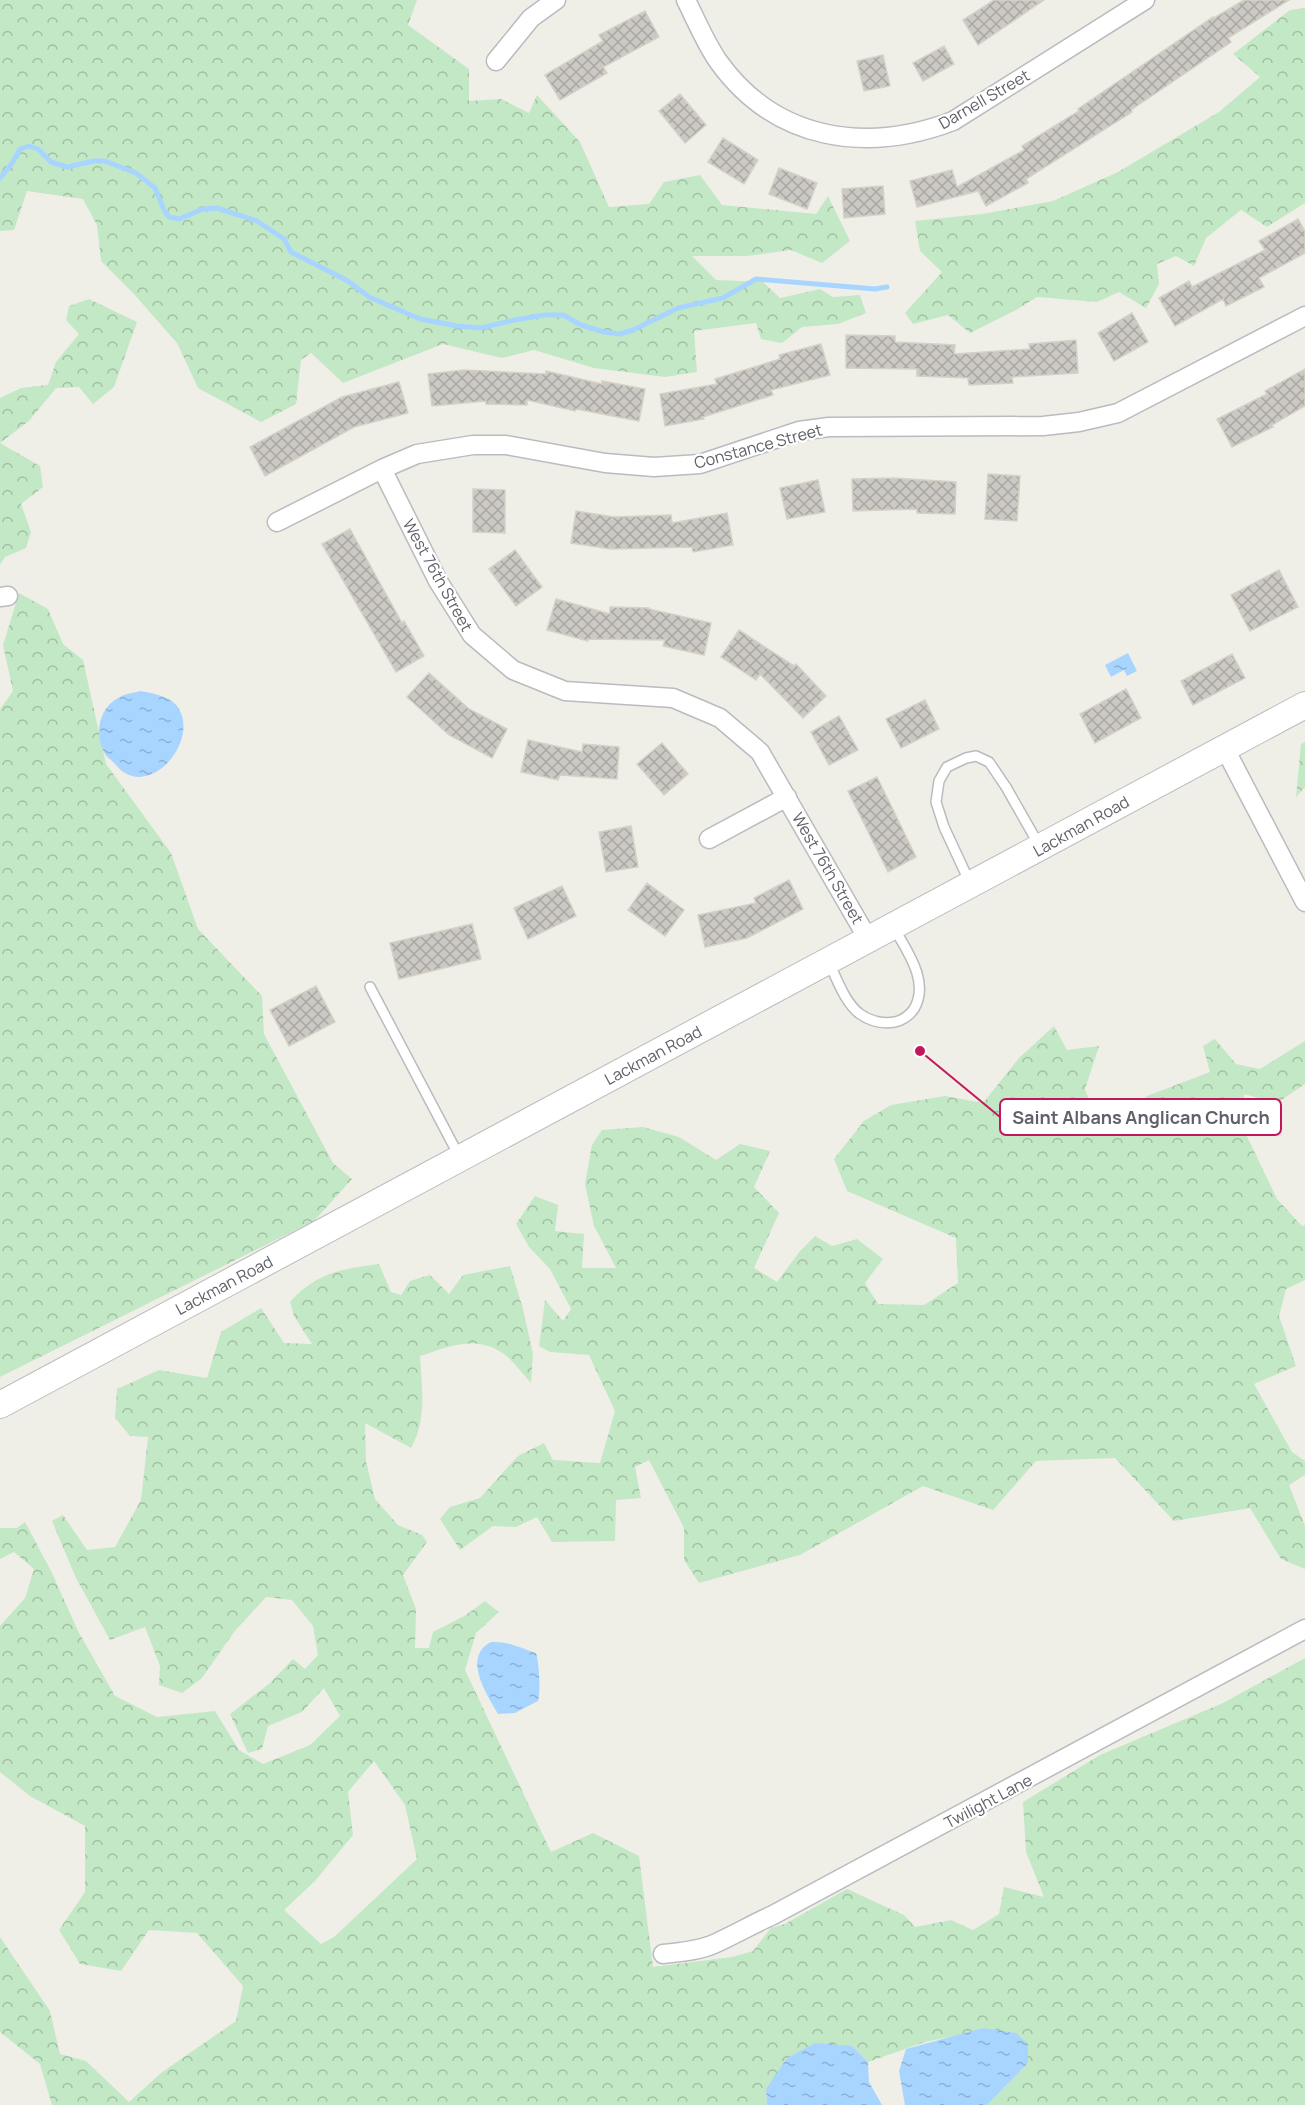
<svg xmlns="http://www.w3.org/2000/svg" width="1305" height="2105" font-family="Manrope,sans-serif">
  <defs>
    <pattern id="forest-crowns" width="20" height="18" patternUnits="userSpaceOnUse" patternTransform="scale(1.5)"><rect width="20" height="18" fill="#c3e8c5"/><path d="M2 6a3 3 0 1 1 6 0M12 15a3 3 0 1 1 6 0" fill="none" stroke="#a2bfa4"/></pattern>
    <pattern id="water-ripples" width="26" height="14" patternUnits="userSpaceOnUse" patternTransform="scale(1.5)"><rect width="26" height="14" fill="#a8d5ff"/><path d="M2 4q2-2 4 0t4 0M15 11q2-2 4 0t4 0" fill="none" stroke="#8cb0d2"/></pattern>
    <pattern id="building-cross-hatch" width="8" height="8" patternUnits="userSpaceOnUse" patternTransform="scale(1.5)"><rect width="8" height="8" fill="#ccc9c4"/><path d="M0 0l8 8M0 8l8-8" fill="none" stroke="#a9a7a3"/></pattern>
  </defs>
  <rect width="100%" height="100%" fill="#f0efe7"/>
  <!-- forest -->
  <path fill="url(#forest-crowns)" fill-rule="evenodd" d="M0 0H417L408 25 469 69V101L501 99 529 113 537 95 580 142 609 207 649 204 664 182 700 175 722 205 816 214 828 196 850 241 822 263 791 250 747 256H692L716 280 763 282 780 298 820 289 833 297 860 295 866 313 838 324 802 327 782 343 761 339 756 323 694 331 697 372 665 377 594 368 534 350 502 358 443 344 343 383 311 353 301 360 296 404 261 422 198 388 177 343 133 293 101 261 97 225 83 199 27 191 14 230 0 231Z
    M1305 8V203L1267 227 1241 210 1206 238 1194 266 1176 256 1157 264 1159 284 1146 308 1119 292 1097 302 1037 297 1016 310 970 333 948 315 913 324 905 313 942 272 920 251 915 221 982 214 1053 201 1118 172 1219 112 1260 77 1233 54 1290 10Z
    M89 299 137 322 114 387 93 404 79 387 56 388 29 421 0 443 40 466 43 487 21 504 31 532 26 548 5 557 0 565V398L21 388 48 385 56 362 79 334 66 320 69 306Z
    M19 593 48 609 63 644 83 660 106 764 171 853 198 929 262 996 264 1034 333 1163 352 1179 314 1221 0 1377V709L13 691 3 645Z
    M1305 742V787L1296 797 1301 744Z
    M1054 1026 1067 1050 1099 1046 1085 1089 1095 1116H1123L1147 1096 1210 1072 1203 1046 1215 1039 1236 1064 1260 1069 1305 1041V1084L1277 1103 1244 1094 1242 1126 1277 1199 1302 1226 1305 1225V1280L1286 1289 1279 1316 1296 1366 1254 1384 1292 1452 1305 1461V1475L1289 1485 1305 1526V1569L1281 1559 1250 1508 1174 1521 1115 1458 1036 1461 993 1510 923 1486 800 1555 699 1583 684 1560V1528L649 1460 635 1467 641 1498 616 1500 615 1541 552 1542 537 1517 516 1527 493 1526 460 1550 440 1519 450 1507 480 1498 518 1456 544 1443 553 1460 600 1463 615 1411 589 1355 550 1352 539 1346 545 1300 563 1321 571 1309 550 1269 529 1247 516 1224 535 1196 558 1205 555 1231 584 1234 582 1268H616L594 1226 585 1184 592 1145 602 1130 643 1127 679 1137 716 1160 740 1144 770 1151 754 1187 779 1213 754 1268 777 1282 800 1251 815 1236 832 1246 857 1239 883 1259 865 1283 878 1304 924 1305 958 1283 956 1238 847 1191 834 1159 864 1121 891 1105 945 1096 983 1103 1019 1058Z
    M379 1264 391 1292 401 1295 410 1281 430 1275 449 1294 463 1275 510 1266 523 1309 533 1354 531 1383C522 1373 512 1359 501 1352 474 1335 447 1347 420 1356 422 1387 427 1420 411 1448L365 1423 366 1461 375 1499 398 1525 422 1535 427 1542 403 1575 416 1609 415 1648H429L433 1632 466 1615 485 1601 499 1612 476 1633 465 1670 551 1852 593 1833 639 1856 653 1967 732 1957 753 1951 771 1928 785 1924 847 1889 904 1915 915 1927 951 1920 973 1930 999 1914 1004 1887 1044 1897 1026 1852 1023 1802 1100 1755 1223 1703 1305 1658V2105H987L1028 2063 954 2036 925 2042 868 2062 852 2046 766 2089 767 2105H52L40 2064 0 2032V1937L50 2011 60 2054 86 2061 129 2102 161 2073 236 2021 243 1986 197 1933 149 1930 121 1971 80 1964 59 1930 85 1892V1826L30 1796 0 1772V1626L25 1598 34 1569 14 1552 0 1559V1528H17L25 1522 51 1571 78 1631 115 1696 157 1717 215 1711 239 1750 263 1764 310 1745 340 1716 324 1688 302 1712 268 1726 262 1749 248 1753 230 1714 270 1683 293 1659 305 1669 318 1655 313 1626 292 1600 266 1597 234 1632 202 1678 182 1693 159 1685 160 1666 145 1627 110 1640 76 1578 52 1521 63 1515 87 1550 115 1547 141 1500 148 1437 130 1436 115 1418 117 1389 159 1370 207 1378 221 1332 261 1308 284 1343 312 1344 294 1316 290 1302C317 1272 342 1269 379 1264ZM374 1761 405 1805 417 1859 334 1937 321 1944 284 1910 315 1881 353 1835 348 1792Z"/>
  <!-- water -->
  <path fill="url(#water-ripples)" d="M1128 653 1137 671 1127 676 1124 670 1111 677 1105 665Z
    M140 691C151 693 170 696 177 706 200 737 157 792 125 773 121 771 118 767 115 764 112 761 107 757 105 754 94 735 98 709 118 698 124 694 133 693 140 691Z
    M491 1642C508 1641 520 1648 536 1653 539 1663 541 1691 538 1701L515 1713 498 1714C486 1693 462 1657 491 1642Z
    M983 2028 1016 2033 1028 2044V2063L987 2105H905L899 2071 906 2049Z
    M815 2043 852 2046 868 2062 869 2082 882 2105H767L766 2089 787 2058Z"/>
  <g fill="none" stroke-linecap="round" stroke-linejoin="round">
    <!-- stream -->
    <path stroke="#a8d5ff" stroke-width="5" d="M0 178 13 162 20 149 29 146 38 149 51 162 67 167 94 161H105L136 173 155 188 164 210 169 217 179 219 203 209 217 208 257 221 284 239 291 252 348 281 369 297 420 319 457 326 481 328 514 320 545 315H563L581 325 604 332 620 334 633 330 678 308 723 298 756 279 875 289 887 287"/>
  </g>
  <!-- building -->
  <path fill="url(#building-cross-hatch)" stroke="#d5d1c5" stroke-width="1.5" d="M994 0H1044L978 45 963 20Z
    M1244 0H1289L1228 38 1231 42 1131 110 1132 112 1026 179 1028 183 986 206 978 191 917 207 910 181 952 170 957 187 1024 150 1022 146 1079 111 1078 109 1213 17 1214 18Z
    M645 11 659 37 603 67 607 73 560 100 545 75 603 41 599 35Z
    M944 46 954 64 923 81 913 63Z
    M883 55 890 86 864 91 857 61Z
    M680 94 706 125 685 143 659 111Z
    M723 138 758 160 744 184 708 162Z
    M779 168 817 183 807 209 769 194Z
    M883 186 885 214 844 218 842 189Z
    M1298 219 1305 231V253L1259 278 1264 287 1226 306 1223 299 1175 326 1159 298 1189 281 1192 287 1265 250 1259 241Z
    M1132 313 1148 342 1114 361 1098 333Z
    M846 335 895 336V342L955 345 954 354 1030 349 1029 344 1076 340 1078 373 1012 377 1013 383 969 385 968 378 917 376V369L846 368Z
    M821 344 830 375 771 390 773 395 703 417 704 419 665 426 660 394 717 384 715 379 780 359 779 355Z
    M1305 369V406L1272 425 1273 427 1232 447 1217 419 1267 394 1265 391Z
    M464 370 546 374V371L602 384V381L645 389 639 421 576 409 575 411 527 400V405L486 404V401L432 406 428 374Z
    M399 382 408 413 354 427 265 476 250 447 342 397Z
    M988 474 1020 476 1017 521 985 519Z
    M893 478 956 482 955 514 917 513V509L853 511 852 479Z
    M818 480 825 512 787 519 780 488Z
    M473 489 505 490V533L473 532Z
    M576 511 614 517 671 515 672 523 727 513 733 545 693 552 692 547 611 549 571 543Z
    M350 529 402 623 404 621 424 656 396 672 322 544Z
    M515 550 542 587 516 606 489 569Z
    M1279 570 1298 607 1250 631 1231 595Z
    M556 599 610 614V607L649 608V609L711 623 704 655 663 646 665 640 588 639V641L547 630Z
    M739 630 794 666 796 664 826 696 803 718 760 674 756 680 721 657Z
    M1232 654 1245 678 1193 705 1181 681Z
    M429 673 469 709 507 729 492 758 449 735 407 697Z
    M1126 689 1141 718 1095 743 1080 714Z
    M925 700 939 729 901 748 886 719Z
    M839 716 858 750 829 765 811 732Z
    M528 740 582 752 583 744 619 747 617 779 560 775 558 780 521 772Z
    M662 743 688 774 664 795 637 764Z
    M877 777 916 857 888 872 848 791Z
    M631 826 638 867 606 872 599 832Z
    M789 880 803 909 747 938 705 947 698 915 756 903 754 898Z
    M647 883 684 910 665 936 628 910Z
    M562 886 576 916 528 939 514 908Z
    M472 924 481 959 399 979 390 943Z
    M316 986 335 1022 289 1046 270 1010Z"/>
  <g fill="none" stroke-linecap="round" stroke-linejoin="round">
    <defs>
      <path id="service" d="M970 883 944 827 936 802 939 781 947 767 966 758 976 756 989 762 1006 787 1039 845
        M829 963C837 979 845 1003 860 1014 870 1021 883 1024 895 1022 903 1020 909 1016 914 1009 930 982 907 951 894 928
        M370 987 459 1156"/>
      <path id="minor" d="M686 0C696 20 705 42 718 61 775 141 866 154 953 121L1145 0
        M496 61 531 18 556 0
        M382 469 438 581 472 635 513 670 565 691 673 698 720 718 760 752 868 939
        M277 522 382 469 417 454 473 445H506L605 463 654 467 700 464 799 431 829 427 1043 426 1079 422 1118 413 1305 316
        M0 597 8 596
        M1224 747 1305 902
        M709 839 787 797
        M663 1954C680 1952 698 1951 714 1944 734 1935 753 1924 773 1915L1305 1629"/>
      <path id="secondary" d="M0 1405 1305 705"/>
    </defs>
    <!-- service casing -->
    <use href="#service" stroke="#b9bbc0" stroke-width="12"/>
    <!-- minor casing -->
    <use href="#minor" stroke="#b9bbc0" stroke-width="21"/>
    <!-- secondary casing -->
    <use href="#secondary" stroke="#babcc2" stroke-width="28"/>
    <!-- service -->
    <use href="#service" stroke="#fff" stroke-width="9"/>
    <!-- minor -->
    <use href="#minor" stroke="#fff" stroke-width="18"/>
    <!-- secondary -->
    <use href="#secondary" stroke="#fff" stroke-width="26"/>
  </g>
  <g text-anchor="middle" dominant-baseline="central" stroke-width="4.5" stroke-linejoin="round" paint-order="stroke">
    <!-- street labels -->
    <g font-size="16" fill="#5e6167" stroke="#fff">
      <text transform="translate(984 99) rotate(-30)">Darnell Street</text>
      <text transform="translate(758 446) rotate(-15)">Constance Street</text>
      <text transform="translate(438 575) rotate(61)">West 76th Street</text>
      <text transform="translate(1081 826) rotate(-29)">Lackman Road</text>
      <text transform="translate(828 868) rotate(60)">West 76th Street</text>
      <text transform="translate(653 1055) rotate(-28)">Lackman Road</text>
      <text transform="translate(224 1285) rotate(-28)">Lackman Road</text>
      <text transform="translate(988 1801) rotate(-28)">Twilight Lane</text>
    </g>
  </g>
  <!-- callouts -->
  <path fill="none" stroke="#c2185b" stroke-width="2" d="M920 1051L1000 1117"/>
  <circle fill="#c2185b" stroke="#fff" stroke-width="2" cx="920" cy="1051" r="6"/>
  <rect fill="#fff" stroke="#c2185b" stroke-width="2" x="1000" y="1099" width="281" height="36" rx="6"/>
  <g font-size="18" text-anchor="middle" font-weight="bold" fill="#5e6167">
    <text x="1141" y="1124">Saint Albans Anglican Church</text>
  </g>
</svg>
